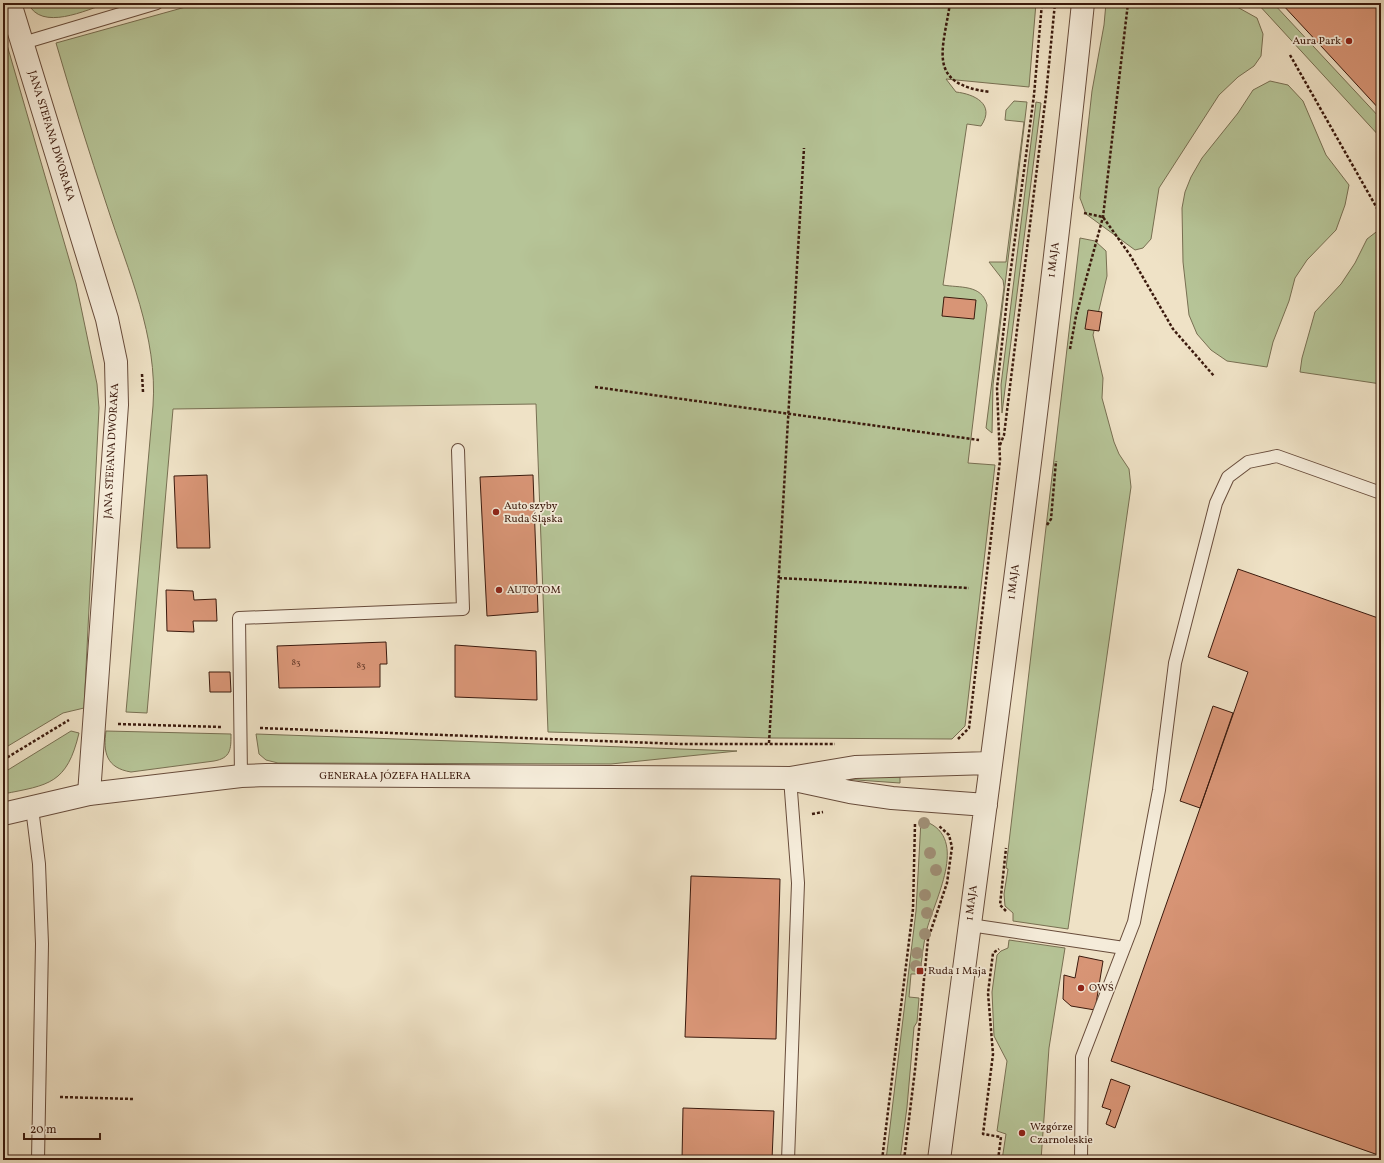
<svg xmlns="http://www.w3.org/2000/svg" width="1384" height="1163" font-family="Vollkorn,serif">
  <rect width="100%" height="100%" fill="#efe2c6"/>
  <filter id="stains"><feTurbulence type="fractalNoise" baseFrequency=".005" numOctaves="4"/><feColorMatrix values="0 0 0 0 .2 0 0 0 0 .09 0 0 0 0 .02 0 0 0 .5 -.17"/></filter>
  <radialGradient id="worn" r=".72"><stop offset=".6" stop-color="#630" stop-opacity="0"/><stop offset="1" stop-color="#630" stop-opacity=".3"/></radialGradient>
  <!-- green -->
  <path fill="#b6c497" stroke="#786f52" d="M28 3H108C86 10 41 32 28 3Z
    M200 3H1036L1029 87 946 79 956 92C974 94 996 104 981 126L967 124 943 285C959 288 982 284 987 305L968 463 995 465 965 726 952 739 769 738 548 732 536 404 173 409 147 713 126 712 153 406C158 337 128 271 107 206 89 152 72 98 56 43Z
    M1106 3H1230L1257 18 1263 34 1261 56 1254 66 1238 77 1219 95 1159 188 1151 239 1143 248 1135 250 1086 214 1080 198 1092 91 1104 25Z
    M1257 3H1273L1381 119V138Z
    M3 31 76 283 97 384 99 408 84 708 63 713 3 749Z
    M1270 81 1288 85 1303 101 1326 155 1349 185 1345 205 1336 230 1307 260 1295 278 1289 301 1273 342 1267 367 1227 361 1211 350 1197 334 1189 315 1183 262 1182 208 1185 192 1191 177 1202 158 1238 113 1253 90Z
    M1014 101 1027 102 993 385 992 433 986 428 1004 287 1003 280 989 262H1006L1024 122 1005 120 1006 110Z
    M1036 102 1041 103 1002 413 1001 385Z
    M1380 229H1381V384L1300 372 1302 358 1315 312 1341 284 1355 263 1367 239Z
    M1080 238 1095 241 1106 251 1107 276 1093 335 1103 378 1102 398 1114 442 1119 454 1129 469 1131 487 1068 929 1013 921V913L1005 906 1004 894 1008 869 1006 868Z
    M71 731 79 733C67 784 49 785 3 794V773Z
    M106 731 231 734C231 749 231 758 214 761L131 772C106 768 103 752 106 731Z
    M256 734 737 751 611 764 278 763 266 760 259 754Z
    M900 777V783L843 779V778Z
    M921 820C971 834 936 896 927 929 923 944 922 959 920 974H911L909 997 919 998 917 1022 914 1027 907 1107 900 1160H886L916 911Z
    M1009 940 1065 948 1049 1048 1041 1160H1002L1006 1134 997 1131 1007 1061 994 1036 992 992 997 955 1001 951 1008 948Z"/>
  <!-- building -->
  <path fill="#d89576" stroke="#3b1a0d" d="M1281 3H1381V111L1334 60Z
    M944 297 976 300 974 319 942 316Z
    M1088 310 1102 312 1099 331 1085 329Z
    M207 475 210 548H177L174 476Z
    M533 475 538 612 487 616 480 477Z
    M1238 569 1381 619V1156L1111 1061 1248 672 1208 657Z
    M166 590 193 591 194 600 216 599 217 621H193L194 632 167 631Z
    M386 642 387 664H380V687L279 688 277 646Z
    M455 645 536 651 537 700 455 697Z
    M209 672H230L231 692H210Z
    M1213 706 1233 713 1200 808 1180 801Z
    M691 876 780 879 776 1039 685 1037Z
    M1079 956 1103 961 1095 1010 1071 1006 1063 999 1064 975 1075 978Z
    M1111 1079 1130 1086 1115 1128 1106 1124 1111 1110 1102 1107Z
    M683 1108 774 1111 772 1160H682Z"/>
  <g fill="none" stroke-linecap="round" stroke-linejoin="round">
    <defs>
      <path id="service" d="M23 43 157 3
        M241 776 239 618 463 609 458 450
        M32 808 39 864 42 944 38 1160
        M970 925 1124 948
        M788 1160 798 883 790 778
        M1081 1160 1082 1057 1134 922 1159 790 1175 663 1216 503 1228 477 1248 462 1277 456 1381 493"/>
      <path id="minor" d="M10 3 107 319 116 362 117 405 89 794"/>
      <path id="tertiary" d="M799 781 850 792 892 798 986 805
        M3 814 89 794 241 776 266 775 790 778 855 767 990 763
        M939 1160C989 775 1043 390 1083 3"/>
    </defs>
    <!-- service casing -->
    <use href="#service" stroke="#684c3b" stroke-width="14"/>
    <!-- minor casing -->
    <use href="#minor" stroke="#684c3b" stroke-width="24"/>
    <!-- tertiary casing -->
    <use href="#tertiary" stroke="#684c3b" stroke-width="24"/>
    <!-- path -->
    <path stroke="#3b1a0d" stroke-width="2.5" stroke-dasharray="3 2" stroke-linecap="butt" d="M950 3C943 51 926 84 990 92
      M1290 55 1378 210 1381 213
      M1084 213 1103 217 1130 255 1173 329 1214 376
      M1070 349 1076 316 1103 217 1128 3
      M142 374 143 392
      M595 387 979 440
      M1000 445 1004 435 1046 95 1055 3
      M1047 525 1051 519 1056 461
      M779 578 969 588
      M118 724 221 727
      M260 728 681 744H835
      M958 739 969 728 1000 460 997 388 1008 291 1034 95 1042 3
      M769 743 804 148
      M3 760 69 720
      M812 814 823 812
      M1006 911 1000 905 1006 848
      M60 1097 133 1099
      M882 1160 913 909 915 823
      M904 1160 915 1070 928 939 947 883 952 847 949 835 939 826
      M998 1160 1001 1137 983 1134 993 1054 988 993 993 953 999 949"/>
    <!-- service -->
    <use href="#service" stroke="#f5ecda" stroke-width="12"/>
    <!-- minor -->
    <use href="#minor" stroke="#f5ecda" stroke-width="22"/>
    <!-- tertiary -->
    <use href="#tertiary" stroke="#f5ecda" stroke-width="22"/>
  </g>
  <!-- trees -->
  <g fill="#a09077">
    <circle cx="924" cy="823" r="6"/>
    <circle cx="930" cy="853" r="6"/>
    <circle cx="936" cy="870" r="6"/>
    <circle cx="925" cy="895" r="6"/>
    <circle cx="927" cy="913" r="6"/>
    <circle cx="925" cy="934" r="6"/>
    <circle cx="917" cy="953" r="6"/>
    <circle cx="916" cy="966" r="6"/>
  </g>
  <!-- markers -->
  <g fill="#8f2418" stroke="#f5ecda" stroke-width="1.5">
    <circle cx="1349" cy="41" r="4"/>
    <circle cx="496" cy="512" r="4"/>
    <circle cx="499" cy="590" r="4"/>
    <rect x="916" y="967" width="8" height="8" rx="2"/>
    <circle cx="1081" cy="988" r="4"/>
    <circle cx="1022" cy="1133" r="4"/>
  </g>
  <g text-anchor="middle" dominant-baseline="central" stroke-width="3.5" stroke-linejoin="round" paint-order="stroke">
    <!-- number labels -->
    <g font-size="9" fill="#623927">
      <text x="296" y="662">83</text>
      <text x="361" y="665">83</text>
    </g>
    <!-- poi labels -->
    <g font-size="11" fill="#3b1a0d" stroke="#f5ecda" text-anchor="start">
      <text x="1341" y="41" text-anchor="end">Aura Park</text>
      <text x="504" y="506">Auto szyby<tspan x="504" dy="13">Ruda Śląska</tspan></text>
      <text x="507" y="590">AUTOTOM</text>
      <text x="928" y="971">Ruda 1 Maja</text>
      <text x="1089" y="988">OWŚ</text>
      <text x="1030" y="1127">Wzgórze<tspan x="1030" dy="13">Czarnoleskie</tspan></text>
    </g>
    <!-- street labels -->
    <g font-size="11" fill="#3b1a0d" stroke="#f5ecda">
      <text transform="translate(51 136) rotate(73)">JANA STEFANA DWORAKA</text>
      <text transform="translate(1054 260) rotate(-83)">1 MAJA</text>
      <text transform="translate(112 451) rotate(-87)">JANA STEFANA DWORAKA</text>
      <text transform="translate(1014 582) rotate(-83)">1 MAJA</text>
      <text x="395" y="776">GENERAŁA JÓZEFA HALLERA</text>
      <text transform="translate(972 903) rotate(-83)">1 MAJA</text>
    </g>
  </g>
  <!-- margin -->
  <rect width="1384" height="1163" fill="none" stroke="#efe2c6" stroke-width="16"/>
  <rect x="4" y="4" width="1376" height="1155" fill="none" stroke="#3b1a0d" stroke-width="2"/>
  <rect x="8" y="8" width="1368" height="1147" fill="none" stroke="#3b1a0d"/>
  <!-- scale -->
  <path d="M24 1133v6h76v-6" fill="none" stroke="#3b1a0d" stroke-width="2"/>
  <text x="30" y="1133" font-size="12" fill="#3b1a0d" stroke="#f5ecda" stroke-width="3" paint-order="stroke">20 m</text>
  <rect width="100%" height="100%" filter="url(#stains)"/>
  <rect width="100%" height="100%" fill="url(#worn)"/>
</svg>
